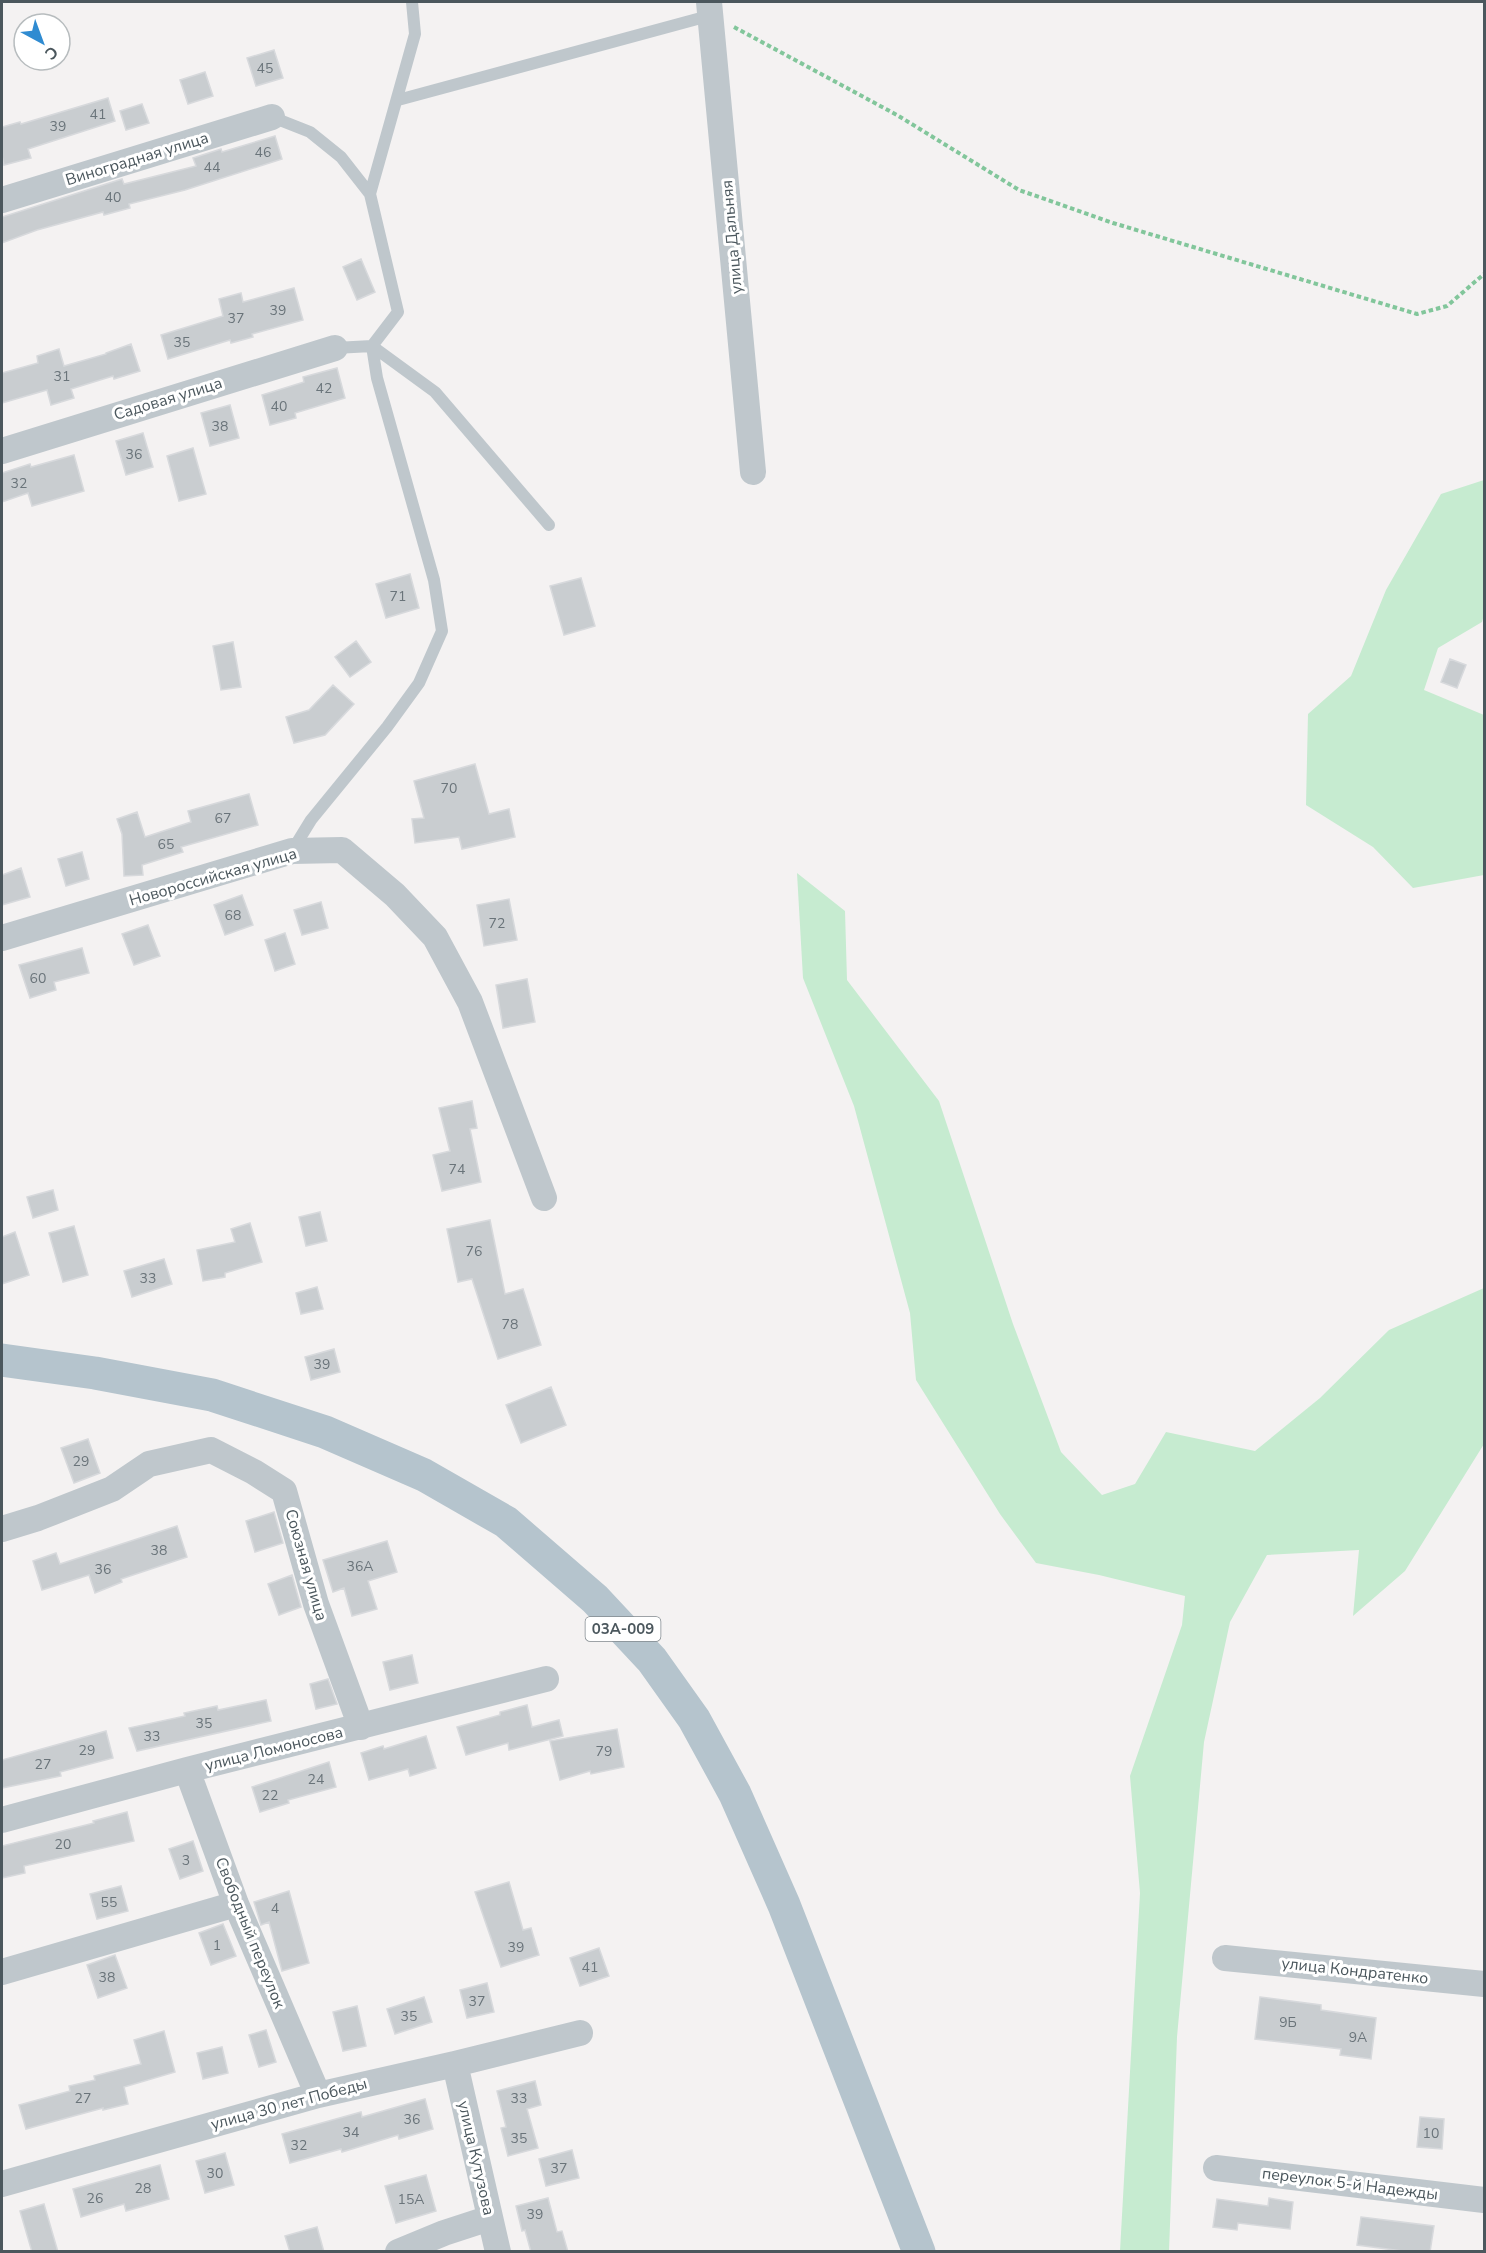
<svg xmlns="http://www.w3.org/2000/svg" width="1486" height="2253" font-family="'Nunito Sans',sans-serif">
  <rect width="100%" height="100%" fill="#f4f2f2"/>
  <!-- green -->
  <path fill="#c6ebd0" d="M1484 480V615L1482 622 1438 648 1424 690 1484 715V875L1413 888 1373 847 1306 805 1308 714 1351 676 1386 590 1441 494Z
    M797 873 845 911 847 980 939 1101 1013 1324 1061 1452 1102 1495 1135 1484 1166 1432 1255 1451 1320 1398 1389 1330 1484 1288V1444L1405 1571 1353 1616 1359 1550 1267 1555 1230 1622 1204 1742 1177 2037 1169 2251H1120L1140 1893 1130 1776 1182 1625 1185 1596 1099 1575 1036 1563 1000 1514 916 1380 910 1313 854 1106 803 978Z"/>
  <!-- building -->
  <path fill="#c9cdd0" stroke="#d7d9dc" stroke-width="1.5" d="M274 50 283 78 256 86 247 58Z
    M205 72 213 96 188 104 180 80Z
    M108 98 115 121 28 149 31 158 4 165 2 156V127L20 122 21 124Z
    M142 104 149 123 126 130 120 111Z
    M275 136 282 159 185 190 129 204 130 208 104 215 103 212 37 230 2 243V217L122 179 124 184 196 166 193 158 221 149 222 152Z
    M361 259 375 292 357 300 343 267Z
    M294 288 303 320 252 334 253 337 231 343 230 340 168 359 161 335 223 316 219 299 241 293 243 302Z
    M131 344 140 371 114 379 113 376 71 389 74 398 51 405 47 390 2 403V373L38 363 37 356 59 349 64 366 106 354V353Z
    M337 368 345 398 295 413 296 418 270 425 262 395 304 382 303 377Z
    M230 405 239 438 210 446 201 413Z
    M143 433 153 467 126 475 116 441Z
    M193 448 206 494 179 501 167 456Z
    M74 455 84 491 32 506 28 493 2 502V473L30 464 31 467Z
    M410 574 419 608 386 618 376 584Z
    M581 578 595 626 564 635 550 586Z
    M356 641 371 662 350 677 335 657Z
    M233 642 241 687 221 690 213 646Z
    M1450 659 1466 665 1457 688 1441 682Z
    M333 685 354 704 325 735 294 743 286 717 309 710Z
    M475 764 489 814 509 809 515 837 462 849 459 837 415 843 412 819 424 818 414 781Z
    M249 794 258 825 181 847 183 852 142 865 143 875 124 876 122 834 117 819 137 812 145 837 191 822 188 811Z
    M82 852 89 879 66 886 58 859Z
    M21 868 30 897 2 905V875Z
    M242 895 253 925 225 935 214 905Z
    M509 899 517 940 484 946 477 905Z
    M321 902 328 928 302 935 294 910Z
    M148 925 160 956 134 965 122 934Z
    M285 933 295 964 275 971 265 940Z
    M82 948 89 973 54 982 56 990 30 998 19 965Z
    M527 979 535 1022 503 1028 496 985Z
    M472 1101 477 1128 470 1129 481 1182 442 1191 433 1155 450 1151 439 1108Z
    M53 1190 58 1210 33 1218 27 1197Z
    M320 1212 327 1241 306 1246 299 1217Z
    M490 1220 505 1294 523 1289 541 1345 498 1359 472 1279 458 1282 447 1229Z
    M250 1223 262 1262 225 1273V1277L203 1281 197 1250 235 1242 231 1229Z
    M74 1226 88 1275 63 1282 49 1233Z
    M15 1232 29 1275 2 1284V1237Z
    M164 1259 172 1284 132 1297 124 1271Z
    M317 1287 323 1309 301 1314 296 1293Z
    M334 1349 340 1372 311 1380 305 1357Z
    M551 1387 566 1425 521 1443 506 1405Z
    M88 1439 100 1473 74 1483 61 1448Z
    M274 1512 283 1543 255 1552 246 1521Z
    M177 1526 187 1557 121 1579 122 1582 95 1593 89 1575 42 1590 33 1561 56 1553 60 1564Z
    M387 1541 397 1572 368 1581 377 1609 352 1616 344 1588 333 1592 323 1560Z
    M292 1575 301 1607 279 1615 268 1584Z
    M412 1655 418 1683 390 1690 383 1662Z
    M328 1679 337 1704 316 1709 310 1684Z
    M266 1700 271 1721 137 1751 129 1728 185 1716 184 1713 217 1706 218 1710Z
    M527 1705 532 1727 559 1720 563 1736 509 1750 508 1743 466 1755 457 1727 500 1715V1712Z
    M617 1729 624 1767 591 1774 590 1771 560 1780 550 1741Z
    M106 1731 113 1758 60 1772 61 1776 2 1788V1760Z
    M426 1736 436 1768 410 1776 408 1769 369 1780 361 1753 383 1746 384 1749Z
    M329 1762 336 1787 288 1800 289 1803 260 1812 252 1787Z
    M127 1812 134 1841 24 1866 25 1873 2 1878V1846L94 1823 93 1821Z
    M193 1841 203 1871 180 1879 169 1849Z
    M509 1882 523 1930 531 1928 539 1955 501 1967 475 1892Z
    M121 1886 128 1911 97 1919 90 1894Z
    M289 1891 309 1963 282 1971 269 1922 261 1925 254 1902Z
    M223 1924 236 1956 211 1965 199 1933Z
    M599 1948 609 1976 580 1986 570 1958Z
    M115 1955 127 1988 98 1998 87 1965Z
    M487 1983 494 2012 467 2018 460 1990Z
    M424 1997 432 2022 395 2034 387 2009Z
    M1260 1997 1321 2005V2010L1376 2018 1371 2059 1340 2055 1341 2049 1255 2039Z
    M357 2006 366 2046 343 2051 333 2012Z
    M266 2030 276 2062 259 2067 249 2035Z
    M164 2031 175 2072 124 2087 128 2104 103 2110V2108L26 2129 19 2105 70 2091 69 2086 95 2080 94 2076 141 2064 134 2040Z
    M222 2047 228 2073 203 2079 197 2053Z
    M535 2081 541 2105 527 2109 538 2148 508 2156 501 2128 506 2127 497 2091Z
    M425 2099 433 2129 399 2139 398 2135 342 2152 341 2149 290 2163 282 2134 361 2112 362 2117Z
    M1420 2117 1444 2119 1442 2149 1417 2147Z
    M572 2150 579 2178 546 2186 539 2159Z
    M225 2153 234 2185 205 2193 196 2161Z
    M160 2165 169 2199 126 2211 124 2204 81 2217 73 2189Z
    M426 2175 436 2211 396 2223 385 2186Z
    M548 2198 557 2232 562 2231 568 2252H531L525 2230 522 2231 516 2206Z
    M1269 2198 1293 2202 1290 2229 1238 2223 1237 2230 1213 2227 1217 2199 1268 2206Z
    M44 2204 58 2252H32L20 2211Z
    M1361 2217 1434 2226 1430 2252H1410L1357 2245Z
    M317 2227 324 2252H290L285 2236Z"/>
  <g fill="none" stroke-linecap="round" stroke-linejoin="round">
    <!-- path -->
    <path stroke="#82c69b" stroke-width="4" stroke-dasharray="4.5 3" stroke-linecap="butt" d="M734 27 897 115 1019 190 1113 223 1417 314 1447 306 1484 274"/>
    <!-- lane -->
    <path stroke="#bfc7cc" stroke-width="12" d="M398 100 712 15
      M272 117 310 132 341 157 370 194 398 312 372 346 335 348
      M370 194 415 34 412 2
      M292 851 311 820 387 727 419 683 442 631 434 580 377 378 372 346 435 392 549 525"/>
    <!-- street -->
    <path stroke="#bfc7cc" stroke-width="26" d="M709 2 753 472
      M2 200 272 117
      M2 451 335 348
      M2 938 292 851 342 850 395 895 435 937 470 1002 544 1198
      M2 1529 38 1518 112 1489 149 1464 211 1450 254 1472 284 1491 316 1604 361 1727
      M187 1770 236 1904 318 2095
      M2 1820 187 1770 546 1679
      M1225 1958 1484 1984
      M2 1972 236 1904
      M455 2064 498 2252
      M1216 2168 1484 2200
      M2 2184 318 2095 455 2064 580 2033
      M398 2252 444 2233 490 2218"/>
    <!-- primary -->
    <path stroke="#b5c4cd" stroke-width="33" d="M2 1360 95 1373 212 1395 325 1432 424 1475 506 1522 595 1599 652 1660 694 1719 735 1794 784 1905 919 2252"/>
  </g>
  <g text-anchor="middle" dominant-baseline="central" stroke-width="6" stroke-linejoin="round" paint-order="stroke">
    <!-- number labels -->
    <g font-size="14" fill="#6a747a">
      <text x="265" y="68">45</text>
      <text x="98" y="114">41</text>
      <text x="58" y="126">39</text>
      <text x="263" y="152">46</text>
      <text x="212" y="167">44</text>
      <text x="113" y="197">40</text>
      <text x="278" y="310">39</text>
      <text x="236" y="318">37</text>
      <text x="182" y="342">35</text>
      <text x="62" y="376">31</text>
      <text x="324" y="388">42</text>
      <text x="279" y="406">40</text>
      <text x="220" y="426">38</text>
      <text x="134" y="454">36</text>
      <text x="19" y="483">32</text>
      <text x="398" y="596">71</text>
      <text x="449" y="788">70</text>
      <text x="223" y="818">67</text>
      <text x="166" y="844">65</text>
      <text x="233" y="915">68</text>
      <text x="497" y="923">72</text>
      <text x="38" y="978">60</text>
      <text x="457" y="1169">74</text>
      <text x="474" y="1251">76</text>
      <text x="148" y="1278">33</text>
      <text x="510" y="1324">78</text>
      <text x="322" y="1364">39</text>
      <text x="81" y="1461">29</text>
      <text x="159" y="1550">38</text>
      <text x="360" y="1566">36А</text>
      <text x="103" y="1569">36</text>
      <text x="204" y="1723">35</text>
      <text x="152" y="1736">33</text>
      <text x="87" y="1750">29</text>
      <text x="604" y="1751">79</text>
      <text x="43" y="1764">27</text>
      <text x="316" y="1779">24</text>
      <text x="270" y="1795">22</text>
      <text x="63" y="1844">20</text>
      <text x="186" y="1860">3</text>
      <text x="109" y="1902">55</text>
      <text x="275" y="1908">4</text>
      <text x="217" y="1945">1</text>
      <text x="516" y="1947">39</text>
      <text x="590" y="1967">41</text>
      <text x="107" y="1977">38</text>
      <text x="477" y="2001">37</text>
      <text x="409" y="2016">35</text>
      <text x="1288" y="2022">9Б</text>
      <text x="1358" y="2037">9А</text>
      <text x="83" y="2098">27</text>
      <text x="519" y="2098">33</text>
      <text x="412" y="2119">36</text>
      <text x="351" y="2132">34</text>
      <text x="1431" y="2133">10</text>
      <text x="519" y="2138">35</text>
      <text x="299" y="2145">32</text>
      <text x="559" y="2168">37</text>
      <text x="215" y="2173">30</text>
      <text x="143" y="2188">28</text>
      <text x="95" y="2198">26</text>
      <text x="411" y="2199">15А</text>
      <text x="535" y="2214">39</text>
    </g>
    <!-- shield labels -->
    <rect fill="#fff" stroke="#81898e" stroke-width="1.5" x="585.5" y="1617" width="75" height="24" rx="4.5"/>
    <g font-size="15" font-weight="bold" fill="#4b575d">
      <text x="623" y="1629">03А-009</text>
    </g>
    <!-- street labels -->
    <g font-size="16" fill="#4b575d" stroke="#fff">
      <text transform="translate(137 159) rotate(-17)">Виноградная улица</text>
      <text transform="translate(732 237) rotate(-95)">улица Дальняя</text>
      <text transform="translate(168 399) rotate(-17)">Садовая улица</text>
      <text transform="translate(213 877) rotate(-16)">Новороссийская улица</text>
      <text transform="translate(306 1565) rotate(74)">Союзная улица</text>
      <text transform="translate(274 1749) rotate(-14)">улица Ломоносова</text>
      <text transform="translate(250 1933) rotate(68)">Свободный переулок</text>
      <text transform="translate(1355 1971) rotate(6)">улица Кондратенко</text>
      <text transform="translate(289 2104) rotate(-15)">улица 30 лет Победы</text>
      <text transform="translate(476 2158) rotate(77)">улица Кутузова</text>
      <text transform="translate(1350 2184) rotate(7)">переулок 5-й Надежды</text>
    </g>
  </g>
  <!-- border -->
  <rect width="1486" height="2253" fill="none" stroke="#4b575d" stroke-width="6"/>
  <!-- north arrow -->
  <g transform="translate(42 42) rotate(139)"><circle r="28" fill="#ffffff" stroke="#b7bcbe" stroke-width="1.5"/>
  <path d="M0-4.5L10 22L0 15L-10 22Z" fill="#2f8bd1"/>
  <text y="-9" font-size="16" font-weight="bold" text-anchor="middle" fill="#4b575d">С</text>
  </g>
</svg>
